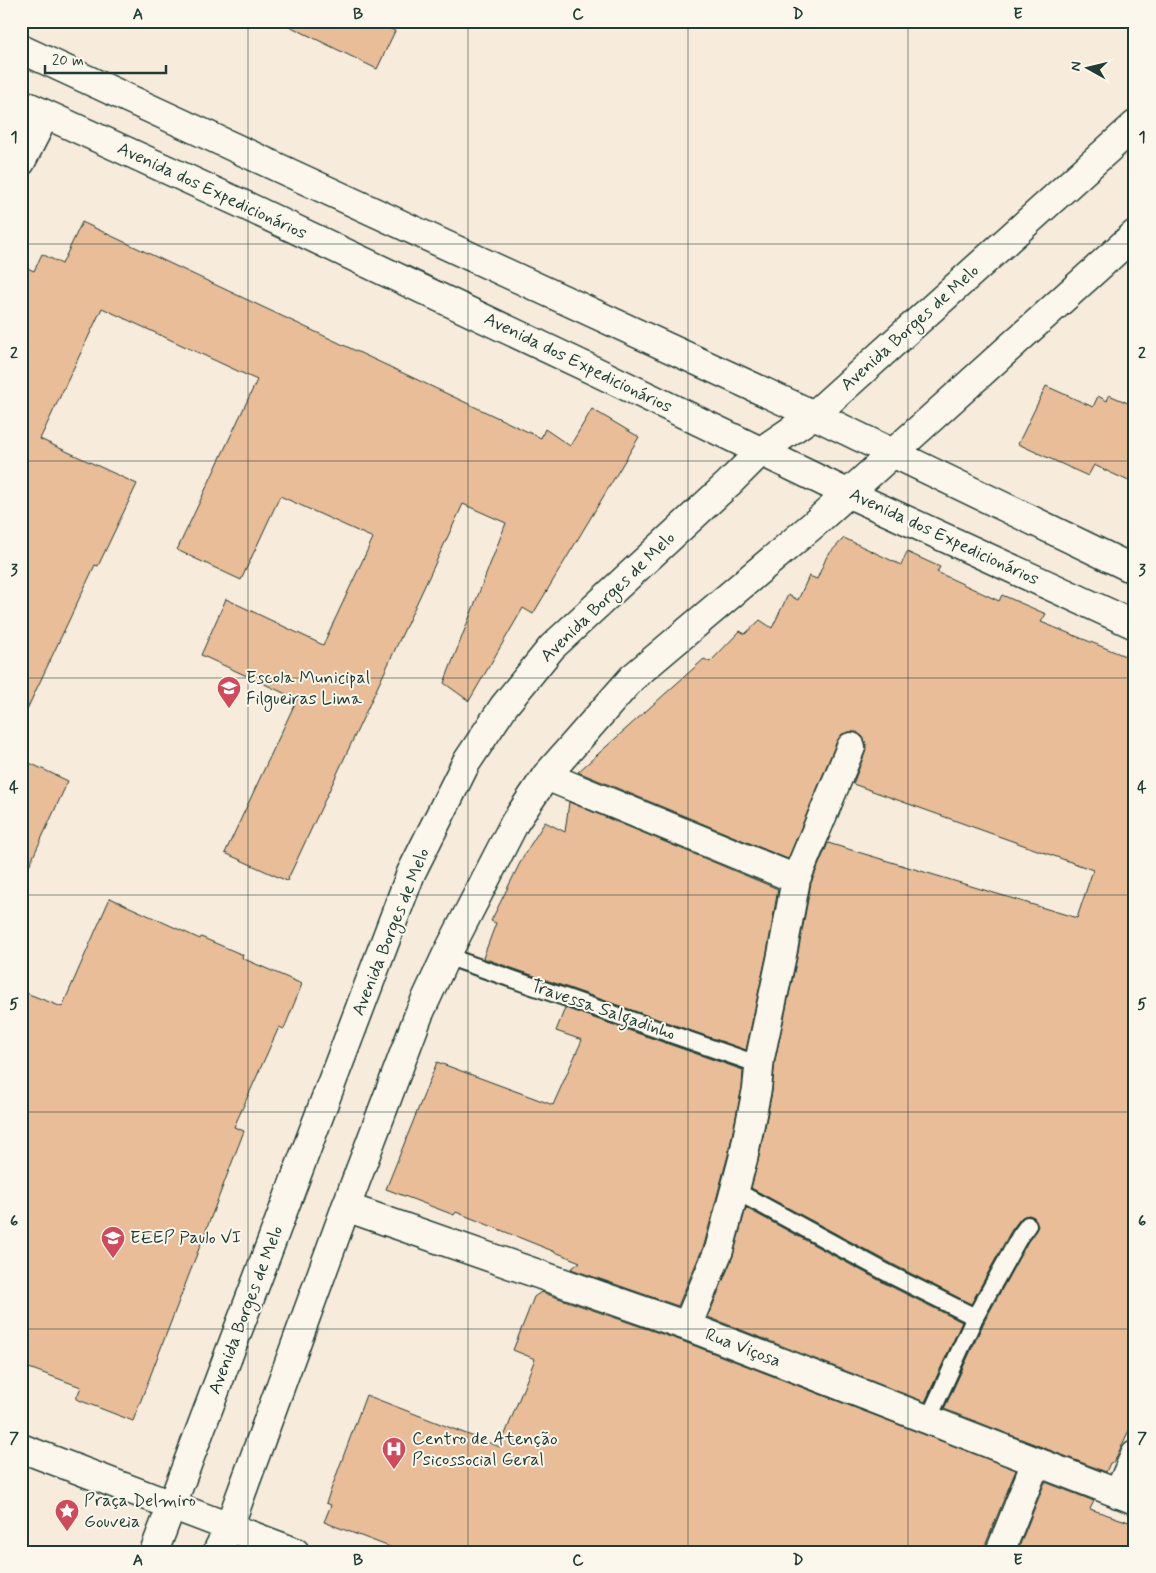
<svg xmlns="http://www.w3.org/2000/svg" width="1156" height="1573" font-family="Mynerve,sans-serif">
  <rect width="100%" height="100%" fill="#f7ebdb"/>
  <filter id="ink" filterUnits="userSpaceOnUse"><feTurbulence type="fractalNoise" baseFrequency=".02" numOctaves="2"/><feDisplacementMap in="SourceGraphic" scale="10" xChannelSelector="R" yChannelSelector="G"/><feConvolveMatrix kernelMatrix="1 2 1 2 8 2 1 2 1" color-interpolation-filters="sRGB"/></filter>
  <g filter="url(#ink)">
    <!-- building -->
    <path fill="#e8bd98" stroke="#1f3d34" d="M279 21H374L395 31 377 69Z
      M82 222 541 438 545 429 570 446 592 409 639 437 533 614 523 608 469 701 444 683 506 523 463 504 287 881 225 853 297 699 201 655 226 599 323 645 373 538 280 496 241 580 177 550 257 380 102 308 40 439 137 484 98 566 95 565 21 722V265L34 271 42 254 62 264Z
      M1046 386 1093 407 1098 396 1107 401 1109 395 1135 406V484L1094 465 1088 476 1018 444Z
      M844 538 901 565 907 552 940 567 937 572 999 601 1002 595 1046 614 1041 622 1135 660V1419L1131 1426 1114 1462 1110 1463 1106 1472 944 1409 984 1322 1028 1241 1036 1230 1038 1226 1034 1217 1029 1215 1024 1216 1020 1219 1011 1231 971 1304 896 1266 751 1188 758 1162 772 1092 775 1060 797 958 811 883 828 843 1077 918 1093 870 853 784 865 753 866 745 863 737 857 732H849L842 734 837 741 788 859 578 772 704 659 710 662 740 631 745 634 760 620 772 628 788 595 798 600 809 576 817 579 827 556Z
      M21 759 68 781 21 883Z
      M569 802 778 889 767 952 746 1050 483 958 496 923 491 921 524 855 545 822 565 832Z
      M110 898 200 939 201 937 243 955 242 958 302 984 284 1029 279 1027 234 1127 244 1131 133 1421 76 1399 81 1387 21 1365V991L62 1007Z
      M565 1008 743 1070 742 1087 728 1155 704 1245 678 1306 571 1269 580 1262 456 1212 454 1215 386 1189 437 1062 553 1105 582 1040 556 1031Z
      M746 1208 886 1284 962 1322 925 1402 708 1317 733 1256Z
      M541 1292 682 1341 1016 1470 985 1546V1552H403L324 1522 331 1505 326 1503 366 1395 500 1447 535 1359 513 1350 534 1297Z
      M1045 1482 1094 1501 1090 1509 1135 1524V1552H1017Z"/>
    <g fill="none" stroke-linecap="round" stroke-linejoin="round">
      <defs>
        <path id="lane" d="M446 956 760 1065
          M734 1190 891 1275 975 1317
          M928 1420 975 1317 1020 1236 1028 1225"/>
        <path id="street" d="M21 162 45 115
          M546 776 796 879
          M346 1207 687 1326 1135 1500
          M687 1326 719 1250 743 1159 757 1089 760 1058 782 955 796 879 851 747
          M1118 1494 1135 1455
          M1000 1552 1036 1462"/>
        <path id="primary" d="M21 49 814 415 1135 570
          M21 103 240 203 597 372 847 493 1135 625
          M21 1448 295 1552
          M154 1552 411 873 466 763 504 706 552 647 729 483 761 451 814 415 1135 125
          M217 1552 229 1527 346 1207 419 1014 446 956 515 822 546 776 632 678 813 525 893 453 1135 234"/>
      </defs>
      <!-- lane casing -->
      <use href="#lane" stroke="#1f3d34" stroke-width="20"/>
      <!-- street casing -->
      <use href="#street" stroke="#1f3d34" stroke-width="31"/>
      <!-- primary casing -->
      <use href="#primary" stroke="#1f3d34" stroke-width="31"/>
      <!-- lane -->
      <use href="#lane" stroke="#fbf7ec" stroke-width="16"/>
      <!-- street -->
      <use href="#street" stroke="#fbf7ec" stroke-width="28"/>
      <!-- primary -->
      <use href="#primary" stroke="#fbf7ec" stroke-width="28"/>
    </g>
  </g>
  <!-- grid -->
  <path fill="none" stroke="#1f3d34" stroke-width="1" stroke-opacity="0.55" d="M248 21V1552M468 21V1552M688 21V1552M908 21V1552M21 244H1135M21 461H1135M21 678H1135M21 895H1135M21 1112H1135M21 1329H1135"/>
  <!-- icons -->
  <defs>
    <symbol id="school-pin" viewBox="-11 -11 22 30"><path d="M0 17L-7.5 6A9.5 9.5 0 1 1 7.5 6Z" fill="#d1495b" stroke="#fbf7ec"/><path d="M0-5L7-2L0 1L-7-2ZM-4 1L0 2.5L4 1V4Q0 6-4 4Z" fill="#fff"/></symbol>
    <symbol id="hospital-pin" viewBox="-11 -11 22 30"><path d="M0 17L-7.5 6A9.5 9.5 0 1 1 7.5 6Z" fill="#d1495b" stroke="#fbf7ec"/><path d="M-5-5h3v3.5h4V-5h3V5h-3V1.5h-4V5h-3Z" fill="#fff"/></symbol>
    <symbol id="sight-pin" viewBox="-11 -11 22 30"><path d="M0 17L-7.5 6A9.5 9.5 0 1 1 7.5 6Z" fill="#d1495b" stroke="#fbf7ec"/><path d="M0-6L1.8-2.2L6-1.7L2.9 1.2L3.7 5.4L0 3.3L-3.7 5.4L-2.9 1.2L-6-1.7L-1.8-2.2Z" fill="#fff"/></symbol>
  </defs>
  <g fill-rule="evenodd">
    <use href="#school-pin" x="215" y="674" width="28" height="38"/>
    <use href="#school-pin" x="99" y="1224" width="28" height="38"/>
    <use href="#hospital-pin" x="380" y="1435" width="28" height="38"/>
    <use href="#sight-pin" x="53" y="1497" width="28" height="38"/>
  </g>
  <g text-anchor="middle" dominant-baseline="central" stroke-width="4" stroke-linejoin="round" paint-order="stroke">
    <!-- street labels -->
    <g font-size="18" fill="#1f3d34" stroke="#fbf7ec">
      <text transform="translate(212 191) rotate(25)">Avenida dos Expedicionários</text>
      <text transform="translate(910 328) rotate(-42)">Avenida Borges de Melo</text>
      <text transform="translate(578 363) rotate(26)">Avenida dos Expedicionários</text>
      <text transform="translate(944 537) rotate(25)">Avenida dos Expedicionários</text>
      <text transform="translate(608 597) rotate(-44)">Avenida Borges de Melo</text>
      <text transform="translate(391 932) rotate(-68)">Avenida Borges de Melo</text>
      <text transform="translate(603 1010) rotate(19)">Travessa Salgadinho</text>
      <text transform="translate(246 1310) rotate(-69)">Avenida Borges de Melo</text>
      <text transform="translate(743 1348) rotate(21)">Rua Viçosa</text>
    </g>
    <!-- poi labels -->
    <g font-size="18" fill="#1f3d34" stroke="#fbf7ec" text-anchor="start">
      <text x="246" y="678">Escola Municipal<tspan x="246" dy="21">Filgueiras Lima</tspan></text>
      <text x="130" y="1238">EEEP Paulo VI</text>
      <text x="412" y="1439">Centro de Atenção<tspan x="412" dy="21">Psicossocial Geral</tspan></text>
      <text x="84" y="1501">Praça Delmiro<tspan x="84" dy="21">Gouveia</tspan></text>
    </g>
  </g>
  <!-- margin -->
  <rect width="1156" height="1573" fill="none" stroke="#fbf7ec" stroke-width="55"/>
  <!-- north arrow -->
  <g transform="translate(1088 68) rotate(278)" stroke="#fbf7ec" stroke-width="4" paint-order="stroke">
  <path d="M0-4L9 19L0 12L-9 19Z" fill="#1f3d34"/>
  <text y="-8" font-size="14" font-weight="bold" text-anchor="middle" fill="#1f3d34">N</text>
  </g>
  <!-- scale -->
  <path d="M45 65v8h121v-8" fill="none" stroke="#1f3d34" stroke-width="2.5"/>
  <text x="52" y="65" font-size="15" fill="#1f3d34" stroke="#fbf7ec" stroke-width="4" paint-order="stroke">20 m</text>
  <rect x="28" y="28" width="1100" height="1518" fill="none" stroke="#1f3d34" stroke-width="2"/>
  <g font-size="16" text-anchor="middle" font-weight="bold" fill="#1f3d34">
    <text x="138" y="19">A</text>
    <text x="358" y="19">B</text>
    <text x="578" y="19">C</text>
    <text x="798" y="19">D</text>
    <text x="1018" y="19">E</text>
    <text x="14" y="142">1</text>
    <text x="1142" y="142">1</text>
    <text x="14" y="358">2</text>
    <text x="1142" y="358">2</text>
    <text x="14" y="575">3</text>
    <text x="1142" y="575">3</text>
    <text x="14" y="792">4</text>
    <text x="1142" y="792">4</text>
    <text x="14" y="1009">5</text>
    <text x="1142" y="1009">5</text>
    <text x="14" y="1226">6</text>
    <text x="1142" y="1226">6</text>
    <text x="14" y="1443">7</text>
    <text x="1142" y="1443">7</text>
    <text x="138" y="1565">A</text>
    <text x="358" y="1565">B</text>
    <text x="578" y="1565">C</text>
    <text x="798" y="1565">D</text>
    <text x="1018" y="1565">E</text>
  </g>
</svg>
